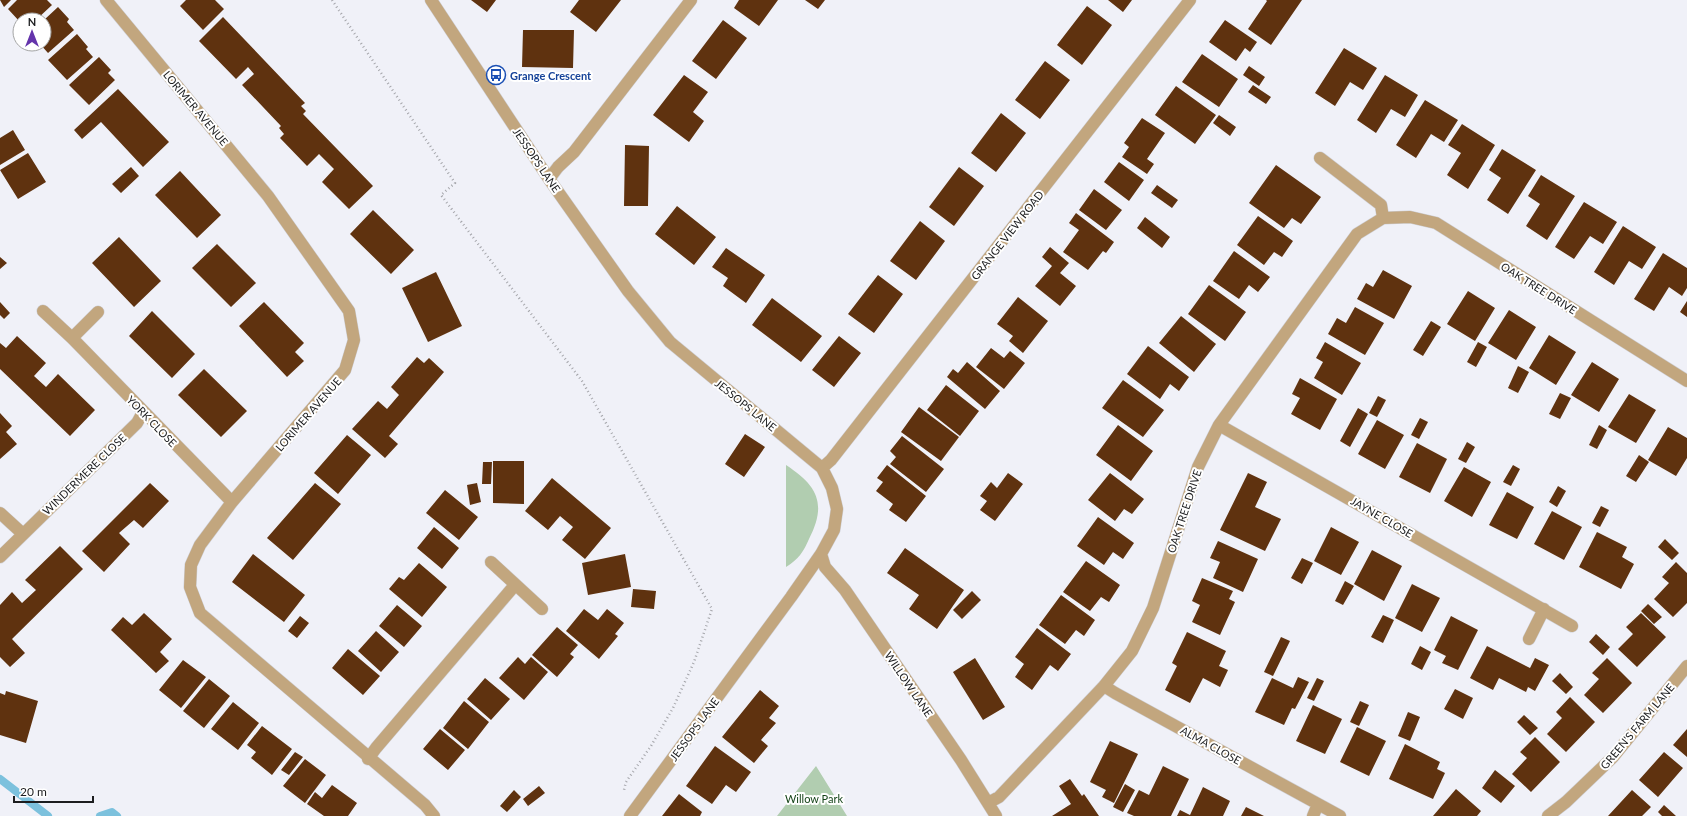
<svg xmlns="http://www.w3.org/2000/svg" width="1687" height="816" font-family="Lato,sans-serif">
  <rect width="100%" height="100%" fill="#f0f1f8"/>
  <!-- green -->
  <path fill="#b1cdb0" d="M786 465C818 486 827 504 809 539 804 551 798 560 786 567Z
    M816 766 847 816H777Z"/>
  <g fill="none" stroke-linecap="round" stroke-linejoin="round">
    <!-- stream -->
    <path stroke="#7cc1dd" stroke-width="8" d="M0 779 48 816
      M100 816 112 812 117 816"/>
  </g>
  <!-- building -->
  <path fill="#5f320f" d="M0 0H11L4 7Z
    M17 0H47L52 5 36 20H20V22L8 9Z
    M186 0H215L224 9 203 30 180 6Z
    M471 0H496L487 12Z
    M579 0H621L596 32 570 12Z
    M739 0H778L759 26 734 8Z
    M805 0H825L818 9Z
    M1108 0H1132L1123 12Z
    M1266 0H1302L1271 45 1248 29 1267 1Z
    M1087 6 1112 25 1082 65 1057 45Z
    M58 7 69 19 67 22 74 30 48 53 40 44H44V20Z
    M223 17 305 103 301 106 306 111 303 114 373 186 349 209 322 182 334 169 319 154 307 166 280 138 284 134 279 128 281 126 242 85 254 74 248 67 236 79 199 41Z
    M723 20 747 38 716 79 692 61Z
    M1225 20 1257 42 1250 52 1245 48 1236 61 1209 42Z
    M523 30H574L573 68 522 67Z
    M77 34 88 47 86 49 93 57 67 80 48 60Z
    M1344 48 1377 68 1363 90 1350 82 1335 106 1315 93Z
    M1202 54 1238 79 1219 107 1182 82Z
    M99 57 111 70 108 73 115 80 89 105 69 85Z
    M1045 61 1070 80 1040 119 1015 100Z
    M1249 66 1265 77 1259 86 1243 75Z
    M684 75 708 92 693 112 704 121 689 142 653 115Z
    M1385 75 1418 95 1405 117 1391 109 1376 133 1357 120Z
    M1253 85 1271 97 1266 104 1248 92Z
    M1176 86 1216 115 1195 144 1155 115Z
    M118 89 169 142 143 167 101 122 82 139 74 130Z
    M1425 100 1458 120 1444 142 1431 134 1416 158 1396 145Z
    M1001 113 1026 133 996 172 971 153Z
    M1219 115 1236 127 1230 136 1213 123Z
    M1142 118 1165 133 1147 159 1154 164 1147 174 1122 157 1129 147 1124 143Z
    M1462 124 1495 145 1468 189 1447 175 1461 153 1448 145Z
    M13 130 25 150 0 165V138Z
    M625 145 649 146 648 206H624Z
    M1502 149 1536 170 1508 214 1487 200 1501 178 1489 170Z
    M28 153 46 182 18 199 0 170Z
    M1119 162 1144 180 1129 201 1104 182Z
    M1276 165 1321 197 1301 224 1292 218 1284 228 1249 203Z
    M131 167 139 176 121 193 112 184Z
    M959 167 984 186 954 226 929 207Z
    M180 171 221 215 197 238 155 195Z
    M1541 175 1575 196 1547 240 1526 226 1540 204 1528 196Z
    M1157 185 1178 200 1172 208 1151 193Z
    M1094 189 1122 210 1106 230 1079 210Z
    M1584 202 1617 222 1603 244 1590 236 1574 259 1555 247Z
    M677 206 716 237 694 265 655 234Z
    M373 210 414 250 391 274 350 234Z
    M1076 213 1114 242 1106 253 1103 251 1088 270 1063 252 1079 230 1069 223Z
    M1258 216 1293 241 1282 257 1274 252 1264 265 1237 245Z
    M1145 217 1170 237 1162 248 1137 228Z
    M920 221 945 241 916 280 890 261Z
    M1623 226 1656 247 1642 269 1629 261 1614 285 1594 272Z
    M119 237 161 281 134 307 92 263Z
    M217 244 256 283 231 307 192 268Z
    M1050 247 1069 263 1060 273 1076 286 1060 306 1035 286 1052 266 1042 257Z
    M726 248 765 275 746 303 723 286 728 278 712 267Z
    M1234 251 1270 277 1258 292 1249 285 1239 299 1213 281Z
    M1663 253 1687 268V288L1682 296 1669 287 1654 311 1634 299Z
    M0 257 7 263 0 269Z
    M1383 270 1412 286 1394 319 1357 299 1366 283 1373 287Z
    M436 272 462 326 428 342 402 288Z
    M878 275 903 294 874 333 848 314Z
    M1209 285 1246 312 1225 341 1188 314Z
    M1468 291 1495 308 1475 341 1447 324Z
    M1018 297 1048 321 1023 353 1009 341 1013 336 997 324Z
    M772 298 822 336 801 362 752 325Z
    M1687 301V317L1680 312Z
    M0 302 10 313 4 319 0 315Z
    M264 302 304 343 295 352 304 361 287 377 239 326Z
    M1355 307 1384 323 1365 355 1328 334 1337 318 1346 323Z
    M1509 310 1536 327 1516 360 1488 343Z
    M152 311 195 354 172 378 129 336Z
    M1181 316 1216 344 1194 372 1159 343Z
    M1431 321 1441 327 1423 356 1413 350Z
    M1549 335 1576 352 1556 385 1529 368Z
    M17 336 46 363 34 376 46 387 58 374 95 410 70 436 0 369V343L6 348Z
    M839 336 861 353 834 387 812 370Z
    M1325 342 1361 363 1342 395 1314 378 1323 362 1316 358Z
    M1478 342 1487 347 1476 367 1467 362Z
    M1148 346 1189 377 1179 391 1170 384 1160 399 1127 374Z
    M991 348 1004 358 1010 351 1025 363 1004 389 976 367Z
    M417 357 424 363 429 358 444 372 389 436 398 444 385 458 352 429 378 401 387 409 399 395 391 387Z
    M967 362 1000 391 985 409 947 377 953 369 958 373Z
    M1592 362 1619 379 1599 412 1571 395Z
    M1518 366 1529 372 1518 393 1508 388Z
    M204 369 247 411 221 437 178 395Z
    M1300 378 1337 399 1320 430 1291 414 1300 398 1292 394Z
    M1123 380 1164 410 1143 437 1102 408Z
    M946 385 979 411 960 436 927 410Z
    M1560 393 1571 398 1560 419 1549 414Z
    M1629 394 1656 410 1636 443 1608 427Z
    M1378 396 1386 400 1377 417 1369 413Z
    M919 407 959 437 941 461 901 432Z
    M1358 408 1368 414 1350 447 1340 441Z
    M0 413 12 426 6 432 17 444 0 459Z
    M1420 418 1428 422 1419 439 1411 435Z
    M1377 420 1404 435 1385 469 1358 454Z
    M1118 425 1153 451 1131 481 1096 455Z
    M1599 425 1607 430 1597 449 1589 445Z
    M1668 427 1687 438V458L1676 476 1648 460Z
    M745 434 765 447 744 477 725 464Z
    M347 435 371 455 338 494 314 473Z
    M902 436 944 469 926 492 890 464 896 457 890 451Z
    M1467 442 1475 447 1466 463 1458 459Z
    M1417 443 1447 459 1430 493 1399 477Z
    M1639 455 1649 462 1636 482 1626 476Z
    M493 461H524V504L493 503Z
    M483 462H492L491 484H482Z
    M887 465 926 496 906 522 889 510 893 504 876 491 883 482 877 478Z
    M1513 465 1520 469 1511 486 1503 482Z
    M1464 467 1491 482 1472 517 1444 501Z
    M1008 473 1023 484 995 521 980 510 987 501 980 496 991 482 997 488Z
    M1110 473 1144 499 1132 514 1124 509 1115 521 1088 500Z
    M1248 473 1267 482 1255 507 1281 519 1265 551 1220 530Z
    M552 478 611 528 585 559 562 540 573 527 560 516 548 530 525 511Z
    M150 483 169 501 143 528 134 520 119 533 130 544 104 572 82 551Z
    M315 483 341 504 293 560 267 538Z
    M477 483 481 502 470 505 467 485Z
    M1558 486 1566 491 1557 507 1549 502Z
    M445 490 478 517 459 540 426 513Z
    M1507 492 1534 507 1517 539 1489 525Z
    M1601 506 1609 510 1600 527 1592 523Z
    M1552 511 1582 527 1564 560 1534 544Z
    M1098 517 1134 543 1123 559 1113 552 1104 565 1077 546Z
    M434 527 459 548 442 569 417 548Z
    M1331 527 1359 542 1341 575 1314 561Z
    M1597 532 1627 547 1622 557 1634 564 1621 589 1579 567Z
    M1665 539 1679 553 1672 560 1658 547Z
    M1218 541 1258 559 1243 592 1213 578 1220 562 1210 558Z
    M60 546 83 569 12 639 25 653 10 667 0 657V605L12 592 22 603 36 590 25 580Z
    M905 548 964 590 937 629 909 609 919 595 887 573Z
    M1372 550 1402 566 1384 601 1354 584Z
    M253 554 305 595 284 622 232 582Z
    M625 554 631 587 588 595 582 563Z
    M1302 558 1313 563 1302 584 1291 578Z
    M1086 561 1120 585 1109 602 1101 597 1090 611 1063 592Z
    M1676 562 1687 573V603L1673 617 1654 599 1669 583 1662 577Z
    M419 563 447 587 422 617 389 589 399 577 404 580Z
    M1202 578 1233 591 1229 599 1235 602 1220 635 1192 622 1200 605 1192 601Z
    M1345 581 1354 586 1343 605 1335 601Z
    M1412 584 1440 598 1422 632 1395 618Z
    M633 589 656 591 654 609 631 607Z
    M972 591 981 600 962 619 953 610Z
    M1061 595 1095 620 1084 636 1076 630 1065 644 1039 625Z
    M1648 604 1662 617 1654 624 1641 611Z
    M397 605 422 626 404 647 379 626Z
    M584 609 598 620 607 609 624 623 615 634 618 636 599 659 566 631Z
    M144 613 172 639 160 652 169 661 156 673 111 630 123 617 132 625Z
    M1641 613 1666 637 1637 667 1618 649 1633 634 1626 627Z
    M1383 615 1394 620 1383 643 1371 637Z
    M300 616 309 623 297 638 288 631Z
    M1451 616 1478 630 1458 670 1442 663 1446 656 1434 650Z
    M557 627 578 645 570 654 574 657 557 677 532 655Z
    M1037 628 1071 654 1058 671 1050 665 1032 690 1015 677 1024 664 1015 657Z
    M376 631 399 652 381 672 358 651Z
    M1187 632 1226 651 1219 666 1228 670 1220 687 1203 678 1190 703 1165 690 1177 666 1172 663Z
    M1596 634 1610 647 1603 655 1589 642Z
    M1281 637 1290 641 1273 676 1264 672Z
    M1420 646 1431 652 1422 670 1411 664Z
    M1487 646 1530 668 1535 658 1549 665 1535 691 1528 687 1526 692 1499 678 1493 690 1470 678Z
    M348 649 380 676 363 695 332 668Z
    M518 657 525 664 531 657 548 672 524 700 499 678Z
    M975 658 1005 707 983 720 953 672Z
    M1607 658 1632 683 1603 713 1584 695 1599 679 1592 673Z
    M183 660 206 677 181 708 159 690Z
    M1560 673 1573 687 1566 694 1552 681Z
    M1298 677 1309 682 1295 709 1292 708 1284 725 1255 712 1272 678 1293 688Z
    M485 678 510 699 491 720 467 699Z
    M1317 678 1324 681 1314 701 1307 698Z
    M209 679 230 696 204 728 183 711Z
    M1455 689 1473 698 1463 719 1444 709Z
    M760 690 779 706 769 718 776 723 761 740 768 746 754 763 722 737Z
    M6 691 38 701 26 743 0 735V693L5 695Z
    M1570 697 1595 722 1566 752 1547 734 1562 718 1556 712Z
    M464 701 489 722 468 749 443 728Z
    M1360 701 1369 705 1359 726 1350 722Z
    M233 702 259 723 238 750 211 729Z
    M1313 705 1342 719 1325 754 1296 741Z
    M1408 712 1420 717 1410 741 1398 736Z
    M1524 715 1538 728 1530 735 1517 722Z
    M262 726 292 749 272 775 251 758 256 752 247 745Z
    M1357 727 1386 741 1369 776 1340 762Z
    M440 729 465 750 448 770 423 749Z
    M1687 729V757L1673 745Z
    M1535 737 1560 762 1531 792 1512 774 1527 758 1520 752Z
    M1110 741 1138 754 1114 803 1102 797 1106 790 1090 782Z
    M1405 744 1440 762 1437 769 1445 773 1433 799 1389 779Z
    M715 746 751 772 736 792 726 785 712 804 686 786Z
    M295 752 303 757 289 775 281 770Z
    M1664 752 1683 768 1658 797 1639 780Z
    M305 759 326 775 305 803 283 786Z
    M1163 766 1189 779 1171 816H1134L1127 813 1139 790 1149 795Z
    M1495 770 1515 786 1501 803 1482 788Z
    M1070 779 1082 796 1084 794 1099 816H1052L1071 804 1059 786Z
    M1125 784 1135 790 1123 812 1113 807Z
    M332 785 357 803 348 816H324L307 804 315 792 322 798Z
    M539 786 545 793 528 806 523 799Z
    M1203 787 1230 801 1223 816H1177L1180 810 1190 815Z
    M1456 789 1481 811 1477 816H1433Z
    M514 790 521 797 507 812 500 806Z
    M1632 790 1651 807 1642 816H1608Z
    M679 794 702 812 700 816H662Z
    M1664 805 1676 816H1662L1658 812Z
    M1246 807 1264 816H1241Z"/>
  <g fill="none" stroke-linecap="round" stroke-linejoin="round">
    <defs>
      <path id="street" d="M106 0 268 196 349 311 354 340 345 370 232 502 200 545 191 565 190 587 200 613 425 805 434 816
        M431 0 549 179 628 291 670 342 822 468 832 488 837 509 834 530 821 554 791 597 630 816
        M1320 158 1381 205 1383 218
        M549 179 558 167 574 152 691 0
        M43 311 72 338 232 502
        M72 338 98 312
        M1219 425 1572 626
        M822 468 831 460 1190 0
        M0 513 23 534
        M821 554 825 567 845 590 961 760 996 816
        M0 557 137 423 143 412
        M491 562 542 609
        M1529 639 1544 609
        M1104 686 1115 693 1340 816
        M368 759 376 748 515 585
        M988 803 999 797 1104 686 1132 651 1153 608 1198 467 1219 425 1357 234 1383 218 1410 217 1436 223 1687 381
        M1313 816 1318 804
        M1548 816 1566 802 1613 757 1687 666"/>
    </defs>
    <!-- street casing -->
    <use href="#street" stroke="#cecfd5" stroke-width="13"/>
    <!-- path -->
    <path stroke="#a5a6ab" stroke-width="2.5" stroke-dasharray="1 3" stroke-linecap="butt" d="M332 0 455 183 441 195 582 381 712 609 694 662 673 708 651 746 626 782 624 790"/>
    <!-- street -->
    <use href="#street" stroke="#c2a67e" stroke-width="12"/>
  </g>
  <!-- icons -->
  <defs>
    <symbol id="bus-ring" viewBox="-11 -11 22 22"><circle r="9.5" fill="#fff" stroke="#1a4fb4" stroke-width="1.5"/><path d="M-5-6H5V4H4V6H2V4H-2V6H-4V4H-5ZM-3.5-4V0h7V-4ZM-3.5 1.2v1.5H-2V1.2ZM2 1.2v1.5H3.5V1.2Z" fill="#1a4fb4"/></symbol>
  </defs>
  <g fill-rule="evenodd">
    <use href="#bus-ring" x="485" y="64" width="22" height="22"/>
  </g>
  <g text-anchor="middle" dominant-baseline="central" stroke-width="4" stroke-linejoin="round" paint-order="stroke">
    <!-- transit labels -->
    <g font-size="11" font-weight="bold" fill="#164399" stroke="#fff" text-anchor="start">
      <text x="510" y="75">Grange Crescent</text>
    </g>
    <!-- street labels -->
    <g font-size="11" fill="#1c1d1f" stroke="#fff">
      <text transform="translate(196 108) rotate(50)">LORIMER AVENUE</text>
      <text transform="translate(537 160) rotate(56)">JESSOPS LANE</text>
      <text transform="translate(1007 235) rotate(-52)">GRANGE VIEW ROAD</text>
      <text transform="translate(1539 288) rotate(32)">OAK TREE DRIVE</text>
      <text transform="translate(746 405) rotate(39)">JESSOPS LANE</text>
      <text transform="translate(308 414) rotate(-49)">LORIMER AVENUE</text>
      <text transform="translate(152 421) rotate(46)">YORK CLOSE</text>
      <text transform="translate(84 474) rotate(-44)">WINDERMERE CLOSE</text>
      <text transform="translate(1184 511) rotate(-72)">OAK TREE DRIVE</text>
      <text transform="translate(1382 517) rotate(30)">JAYNE CLOSE</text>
      <text transform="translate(909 684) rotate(56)">WILLOW LANE</text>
      <text transform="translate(1637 726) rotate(-50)">GREEN'S FARM LANE</text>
      <text transform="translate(694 729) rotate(-54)">JESSOPS LANE</text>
      <text transform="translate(1211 745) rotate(29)">ALMA CLOSE</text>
    </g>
    <!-- park labels -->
    <g font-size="11" fill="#0f3f13" stroke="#fff">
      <text x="814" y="798">Willow Park</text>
    </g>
  </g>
  <!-- north arrow -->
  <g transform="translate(32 32)"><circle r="19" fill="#ffffff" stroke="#a4a5a5"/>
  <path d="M0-3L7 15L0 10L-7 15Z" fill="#6434ab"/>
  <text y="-6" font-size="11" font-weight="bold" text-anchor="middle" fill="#1c1d1f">N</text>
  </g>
  <!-- scale -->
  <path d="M14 796v6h79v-6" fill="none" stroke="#1c1d1f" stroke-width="2"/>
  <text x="20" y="796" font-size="12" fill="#1c1d1f" stroke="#ffffff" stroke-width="3" paint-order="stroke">20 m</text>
</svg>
